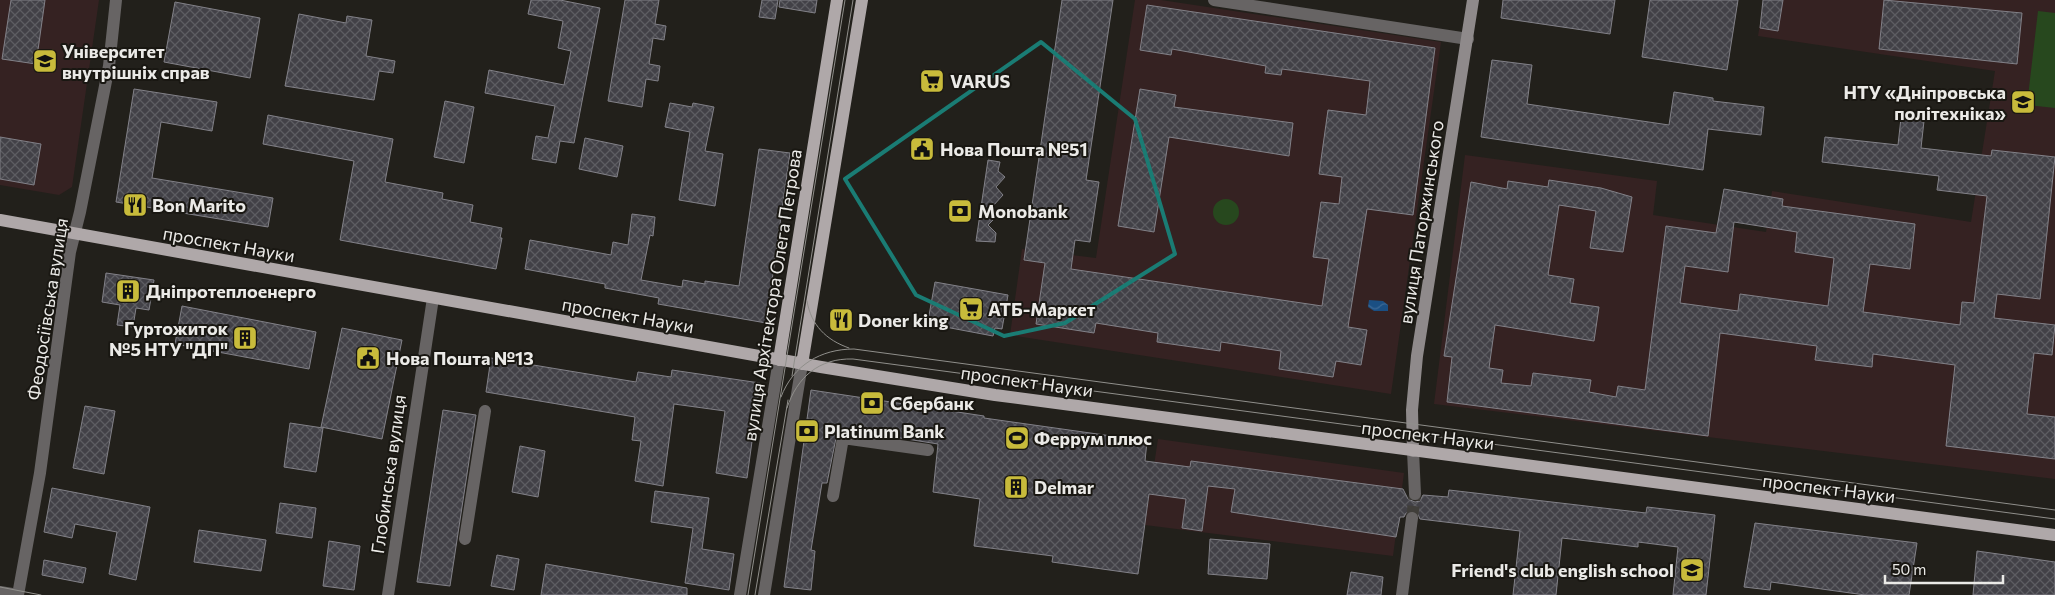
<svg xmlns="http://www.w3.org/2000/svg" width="2055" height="595" font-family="Commissioner,sans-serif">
  <defs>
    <pattern id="water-waves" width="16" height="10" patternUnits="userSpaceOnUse" patternTransform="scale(1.25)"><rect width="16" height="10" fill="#1a4f83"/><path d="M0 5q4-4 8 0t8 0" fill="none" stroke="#3b6895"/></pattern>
    <pattern id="building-cross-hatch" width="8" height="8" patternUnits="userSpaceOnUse" patternTransform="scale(1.25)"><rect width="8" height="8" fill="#424147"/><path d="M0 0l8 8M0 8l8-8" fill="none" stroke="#5d5d62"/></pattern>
  </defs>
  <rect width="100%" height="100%" fill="#22201b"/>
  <!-- education -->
  <path fill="#352222" d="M0 0H99L72 187 59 195 0 185Z
    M1135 0H1161L1441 42 1391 394 1010 335 1022 249 1096 258Z
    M1764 0H2055V479L1434 404 1465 155 1657 181 1653 215 1766 232 1772 191 1971 222 1995 71 1758 36Z
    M1158 439 1404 473 1393 556 1145 525Z"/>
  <!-- green -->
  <path fill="#27481e" d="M2038 11 2055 13V108L2027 105Z
    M1213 212a13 13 0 1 1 26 0a13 13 0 1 1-26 0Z"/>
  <!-- water -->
  <path fill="url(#water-waves)" d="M1369 300 1383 301 1388 305V311H1374L1368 307Z"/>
  <!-- building -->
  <path fill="url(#building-cross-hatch)" stroke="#828188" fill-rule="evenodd" d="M11 0H45L36 64 2 59Z
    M531 0H560L600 8 574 143 560 141 556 163 532 159 536 136 548 138 555 106 485 93 489 70 564 85 571 51 558 48 563 21 528 14Z
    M625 0H659L655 24 666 26 664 40 653 38 649 64 660 66 658 81 646 79 642 107 608 101Z
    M762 0H778L775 19 759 17Z
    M780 0H817L815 13 779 7Z
    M1062 0H1113L1086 180 1099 182 1090 242 1075 240 1071 269 1322 306 1329 259 1313 257 1321 202 1339 204 1342 177 1319 174 1328 110 1366 115 1370 81 1282 69 1281 75 1265 73 1266 66 1172 49 1171 55 1140 50 1147 5 1435 48 1413 215 1367 209 1348 327 1367 330 1361 365 1336 361 1333 377 1279 369 1281 351 1221 342 1220 351 1157 342 1158 333 1096 323 1094 333 1036 324 1045 263 1024 260Z
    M1503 0H1615L1610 34 1501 18Z
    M1650 0H1738L1727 70 1642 57Z
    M1763 0H1783L1778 31 1760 28Z
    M1884 0 2022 13 2017 64 1879 49Z
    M175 2 260 18 250 78 164 62Z
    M299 14 346 23 347 16 372 20 366 56 395 61 393 73 379 71 374 100 285 86Z
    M1492 60 1532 65 1527 104 1669 125 1674 92 1713 98V101L1764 107 1761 135 1708 129 1703 170 1481 137Z
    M134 89 217 102 212 131 161 122 152 178 273 198 268 227 116 202Z
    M1140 89 1176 95 1174 107 1293 123 1289 156 1169 137 1154 232 1118 226Z
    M445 101 474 107 464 163 434 157Z
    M670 103 692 107 693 103 714 107 705 151 723 154 715 206 679 200 690 132 665 127Z
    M268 115 393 139 385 182 443 193 442 199 473 205 470 222 502 228 500 238H502L496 269 340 240 354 161 263 144Z
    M1901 118 1924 121 1921 148 1991 156 1992 150 2055 157 2040 299 1997 294 1994 318 2055 325 2052 355 2034 353 2027 414 2055 417V459L1946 446 1955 365 1873 354 1872 367 1815 360 1817 346 1720 333 1708 436 1447 402 1452 357 1444 356 1471 182 1507 189 1508 181 1548 187 1549 180 1601 188 1632 197 1623 252 1590 248 1596 211 1559 205 1548 275 1574 279 1570 303 1599 307 1594 341 1495 325 1489 368 1503 370 1501 383 1531 386 1533 373 1591 380 1589 392 1616 397 1618 386 1645 390 1666 226 1716 233 1724 189 1783 199 1782 206 1915 224 1910 269 1870 264 1863 312 1960 325 1962 302 1974 303 1987 196 1937 190 1939 176 1822 162 1825 137 1898 145ZM1734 222 1797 232 1795 252 1834 258 1828 306 1740 294 1738 311 1680 303 1685 266 1728 272Z
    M0 137 41 144 34 185 0 179Z
    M585 138 623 146 617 177 579 169Z
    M759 149 790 153 766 323 658 304 659 298 605 288V284L525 269 530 240 611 255 613 242 628 245 632 214 655 217 653 236 650 235 641 280 682 287 683 280 705 284V281L739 286Z
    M988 160 1000 162 998 171 1005 177 996 187 1003 195 992 207 999 214 988 225 996 233 995 242 976 241Z
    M106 273 154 280 149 310 136 308 133 327 117 325 120 305 102 302Z
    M935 282 1008 295 1002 329 995 328 993 336 940 326V323L928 321Z
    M182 306 316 332 309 369 175 344Z
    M342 328 402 340 382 439 321 427Z
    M491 358 636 382 638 372 671 377 672 370 760 383 747 478 716 473 725 411 674 404 663 486 635 481 641 441 632 440 635 417 486 392Z
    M811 390 984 416V418L1147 441 1145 461 1190 467 1191 461 1403 489 1408 499 1415 502 1420 501 1423 495 1448 497 1449 490 1646 513 1647 507 1715 515 1706 595H1673L1678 547 1638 542V547L1562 538 1556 595H1513L1520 531 1420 519 1417 512 1413 510 1406 513 1404 517H1400L1396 537 1231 512 1235 489 1208 486 1202 531 1182 528 1186 499 1149 494 1138 574 1052 562 1053 556 974 546 980 499 933 492 938 444 838 428 827 483H822L811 550 815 551 811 590 784 587Z
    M85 406 115 411 104 474 73 468Z
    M443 410 476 415 450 586 417 582Z
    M290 423 323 428 316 472 284 467Z
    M520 446 545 451 538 497 512 492Z
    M52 488 150 507 136 580 109 574 117 532 75 524 72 538 44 532Z
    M655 491 709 498 702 549 734 554 729 590 685 583 693 528 651 522Z
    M280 503 316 508 312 538 276 533Z
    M1755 523 1917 543 1909 595H1865L1771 582 1770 590 1744 587Z
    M199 530 266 540 261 571 194 562Z
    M1210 539 1270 544 1267 579 1208 574Z
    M329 541 360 546 354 590 323 586Z
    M1977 551 2055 562V595H1973Z
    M497 555 519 559 514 590 491 586Z
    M44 560 86 568 83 583 42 575Z
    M546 564 687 588V595H541Z
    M1351 572 1383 577 1381 595H1347Z"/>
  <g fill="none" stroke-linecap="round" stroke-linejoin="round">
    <!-- street-tunnel -->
    <path stroke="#403e3a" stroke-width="12" stroke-dasharray="12 6" stroke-linecap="butt" d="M1412 518 1415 494"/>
    <!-- street -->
    <path stroke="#676464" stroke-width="12" d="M1214 0 1468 39
      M1413 451 1415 494
      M833 496 843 438 928 450
      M465 539 485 411
      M0 592 18 595
      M18 595 40 473 70 252 80 212 109 66 116 0
      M388 595 433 298
      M740 595 779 360
      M764 595 802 364
      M1402 595 1412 518"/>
    <!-- secondary -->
    <path stroke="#8f8a8b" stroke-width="12" d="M1413 451 1412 410 1417 356 1473 0"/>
    <!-- primary -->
    <path stroke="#afa8a9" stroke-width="12" d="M0 220 821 367 995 395 2055 535
      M779 360 837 0
      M802 364 862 0"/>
    <!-- tram -->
    <path stroke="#908f8b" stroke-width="1" d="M807 301C811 325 826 340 849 348
      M792 376 853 0
      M781 397C793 365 821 349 854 349L2055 510
      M787 408C797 377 819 358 853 359L2055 519
      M0 587 41 595
      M748 595 845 0
      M755 595 788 400"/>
  </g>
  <!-- marked area -->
  <path fill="none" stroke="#1a7c74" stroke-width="4" stroke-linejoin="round" d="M1041 42 1135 119 1175 254 1065 323 1004 336 916 295 845 179Z"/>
  <!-- icons -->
  <defs>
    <symbol id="university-square" viewBox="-11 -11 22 22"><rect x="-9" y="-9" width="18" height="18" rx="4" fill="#c8bb3b" stroke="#191712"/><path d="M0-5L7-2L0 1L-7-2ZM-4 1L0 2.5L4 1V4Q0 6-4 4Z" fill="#111"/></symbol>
    <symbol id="supermarket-square" viewBox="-11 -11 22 22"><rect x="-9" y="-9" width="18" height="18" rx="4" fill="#c8bb3b" stroke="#191712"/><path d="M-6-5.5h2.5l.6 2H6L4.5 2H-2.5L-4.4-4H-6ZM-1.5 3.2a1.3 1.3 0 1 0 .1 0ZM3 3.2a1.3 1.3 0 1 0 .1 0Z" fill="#111"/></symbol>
    <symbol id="civic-square" viewBox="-11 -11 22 22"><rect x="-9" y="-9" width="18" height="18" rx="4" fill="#c8bb3b" stroke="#191712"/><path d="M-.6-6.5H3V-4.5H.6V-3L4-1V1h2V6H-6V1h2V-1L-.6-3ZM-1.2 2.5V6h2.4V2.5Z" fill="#111"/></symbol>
    <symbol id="restaurant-square" viewBox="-11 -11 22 22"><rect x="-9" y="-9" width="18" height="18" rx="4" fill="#c8bb3b" stroke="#191712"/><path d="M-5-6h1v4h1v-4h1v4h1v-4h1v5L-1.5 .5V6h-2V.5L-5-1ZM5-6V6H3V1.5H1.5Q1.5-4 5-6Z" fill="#111"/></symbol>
    <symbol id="bank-square" viewBox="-11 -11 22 22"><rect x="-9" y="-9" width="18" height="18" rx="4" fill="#c8bb3b" stroke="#191712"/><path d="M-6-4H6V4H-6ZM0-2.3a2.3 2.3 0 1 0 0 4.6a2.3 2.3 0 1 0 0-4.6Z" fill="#111"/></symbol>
    <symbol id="building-square" viewBox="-11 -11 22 22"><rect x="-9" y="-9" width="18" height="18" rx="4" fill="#c8bb3b" stroke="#191712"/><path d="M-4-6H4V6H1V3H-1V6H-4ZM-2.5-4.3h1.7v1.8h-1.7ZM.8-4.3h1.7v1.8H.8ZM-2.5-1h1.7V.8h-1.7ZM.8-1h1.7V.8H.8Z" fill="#111"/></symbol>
    <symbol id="stadium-square" viewBox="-11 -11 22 22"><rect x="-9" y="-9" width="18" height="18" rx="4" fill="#c8bb3b" stroke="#191712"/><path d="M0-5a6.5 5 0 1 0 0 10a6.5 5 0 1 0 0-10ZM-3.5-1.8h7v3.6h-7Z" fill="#111"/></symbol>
    <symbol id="school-square" viewBox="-11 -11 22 22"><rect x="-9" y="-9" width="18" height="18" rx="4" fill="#c8bb3b" stroke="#191712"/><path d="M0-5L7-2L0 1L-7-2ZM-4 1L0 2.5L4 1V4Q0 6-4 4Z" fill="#111"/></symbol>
  </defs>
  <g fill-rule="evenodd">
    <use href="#university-square" x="31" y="47" width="28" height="28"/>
    <use href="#supermarket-square" x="918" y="67" width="28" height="28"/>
    <use href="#university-square" x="2009" y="88" width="28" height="28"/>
    <use href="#civic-square" x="908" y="135" width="28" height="28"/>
    <use href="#restaurant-square" x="121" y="191" width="28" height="28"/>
    <use href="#bank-square" x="946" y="197" width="28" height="28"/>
    <use href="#building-square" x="114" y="277" width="28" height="28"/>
    <use href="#supermarket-square" x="957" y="295" width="28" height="28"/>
    <use href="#restaurant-square" x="827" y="306" width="28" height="28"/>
    <use href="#building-square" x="231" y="324" width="28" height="28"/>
    <use href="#civic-square" x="354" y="344" width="28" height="28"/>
    <use href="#bank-square" x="858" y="389" width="28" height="28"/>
    <use href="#bank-square" x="793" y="417" width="28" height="28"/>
    <use href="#stadium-square" x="1003" y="424" width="28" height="28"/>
    <use href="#building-square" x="1002" y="473" width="28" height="28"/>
    <use href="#school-square" x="1678" y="556" width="28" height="28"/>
  </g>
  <g text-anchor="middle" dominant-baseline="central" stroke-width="4" stroke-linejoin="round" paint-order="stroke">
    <!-- poi labels -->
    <g font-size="18" font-weight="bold" fill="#ebeae7" stroke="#191712" text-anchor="start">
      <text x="62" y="51">Університет<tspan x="62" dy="21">внутрішніх справ</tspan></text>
      <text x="950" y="81">VARUS</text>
      <text x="2006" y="92" text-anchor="end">НТУ «Дніпровська<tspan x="2006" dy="21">політехніка»</tspan></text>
      <text x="940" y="149">Нова Пошта №51</text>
      <text x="152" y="205">Bon Marito</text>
      <text x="978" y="211">Monobank</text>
      <text x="146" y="291">Дніпротеплоенерго</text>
      <text x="988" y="309">АТБ-Маркет</text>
      <text x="858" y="320">Doner king</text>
      <text x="228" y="328" text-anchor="end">Гуртожиток<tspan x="228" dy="21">№5 НТУ "ДП"</tspan></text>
      <text x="386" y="358">Нова Пошта №13</text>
      <text x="890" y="403">Сбербанк</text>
      <text x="824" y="431">Platinum Bank</text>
      <text x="1034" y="438">Феррум плюс</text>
      <text x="1034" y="487">Delmar</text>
      <text x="1674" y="570" text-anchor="end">Friend's club english school</text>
    </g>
    <!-- street labels -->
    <g font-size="18" fill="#ebeae7" stroke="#191712">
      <text transform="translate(1421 222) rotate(-81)">вулиця Паторжинського</text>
      <text transform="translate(229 244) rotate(10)">проспект Науки</text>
      <text transform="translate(772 295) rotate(-81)">вулиця Архітектора Олега Петрова</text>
      <text transform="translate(47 309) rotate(-81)">Феодосіївська вулиця</text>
      <text transform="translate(628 315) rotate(10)">проспект Науки</text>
      <text transform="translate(1027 381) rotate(8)">проспект Науки</text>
      <text transform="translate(1428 435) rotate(7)">проспект Науки</text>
      <text transform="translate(388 474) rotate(-82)">Глобинська вулиця</text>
      <text transform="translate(1829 488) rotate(7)">проспект Науки</text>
    </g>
  </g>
  <!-- scale -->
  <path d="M1885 575v8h118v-8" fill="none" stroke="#ebeae7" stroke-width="2.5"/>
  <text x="1892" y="575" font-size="15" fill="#ebeae7" stroke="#191712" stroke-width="4" paint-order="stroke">50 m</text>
</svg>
